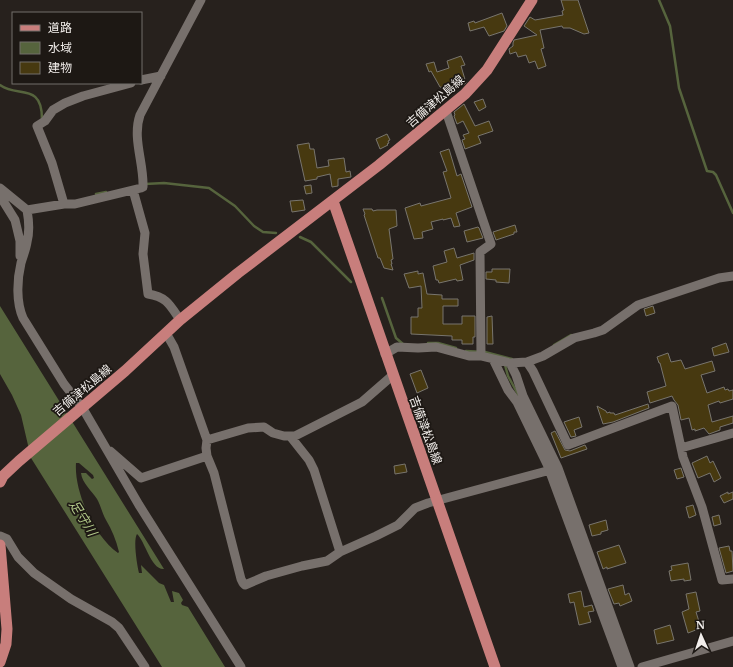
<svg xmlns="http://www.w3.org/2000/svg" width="733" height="667" font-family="Merriweather,'Noto Sans JP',serif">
  <rect width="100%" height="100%" fill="#27211d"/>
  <!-- water -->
  <path fill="#56643d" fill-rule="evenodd" d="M0 306 164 569C151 570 145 541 137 534 133 540 137 565 139 573H142L141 565 159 583 164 585 171 602H174L172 591 179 593 183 600 181 603 182 605 188 607 225 667H162L31 458 21 415 12 395 0 374ZM76 463H79L93 475 94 478 92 479 86 473H81C82 483 92 491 97 499 101 506 102 513 106 520 112 530 116 540 119 552L118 553C94 536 74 492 76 463Z"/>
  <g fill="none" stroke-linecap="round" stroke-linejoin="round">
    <!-- stream -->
    <path stroke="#56643d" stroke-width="2.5" d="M659 0 670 26 679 88 707 171 713 172 716 175 733 213
      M0 85C17 98 42 82 42 119
      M145 184 164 183 209 188 235 206 254 226 263 232 276 233
      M96 194 106 192
      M300 237 311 242 351 282
      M382 298 396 338 403 344
      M428 343H438L456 348
      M554 345 571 335
      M466 351 485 352 512 359
      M505 365 508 376 519 396"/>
  </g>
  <!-- building -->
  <path fill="#473910" stroke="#78756e" d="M561 0H578L589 33 584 34 570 28H563L562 26 540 30 544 48 541 49 546 66 538 69 535 61 529 63 526 55 518 57 516 52 510 54 509 49 513 46V43L514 40 537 35 524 26 530 17 535 20 563 15 562 11 564 10Z
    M502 13 507 26 504 31 489 36 484 27 470 31 468 23 474 21 475 23Z
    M461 56 465 65 461 66 466 83 463 85 460 80 458 81 454 85 456 90 440 87 431 71 429 72 426 64 434 62 437 72 449 68 447 61Z
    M483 99 486 107 479 111 474 102Z
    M464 104 475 126 489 121 493 131 478 136 481 143 465 149 462 140 465 139 463 135 469 133 463 121 457 124 454 116 455 115 454 112Z
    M387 134 390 140 388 141 389 143 387 144 388 145 380 149 376 139Z
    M309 143 310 149H314L317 168 329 166 328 160 344 158 346 172 350 171 351 177 338 179V186L332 187 330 174 317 177V179L305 181 297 145Z
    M449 149 457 176 461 174 472 207 456 213 460 226 454 227 451 218 443 220V219L431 222 433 229 422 232 423 238 414 239 405 208 420 203 421 206 451 198 443 172 447 171 440 152Z
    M311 185 312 193 306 194 304 186Z
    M303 200 305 210 292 212 290 201Z
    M363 209H372L373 211 377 210H396L397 226 389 229 393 259 391 260 392 264H391L393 270 384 268 380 258H378L364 215 365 214Z
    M515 225 517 232H514V234L496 240 493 232Z
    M478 227 479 228 483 238 467 242 464 231Z
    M454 248 457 258 474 253V260L460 265 463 280 457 281 456 279 439 283 438 280H436L433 266 447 262 444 251Z
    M492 269H510L509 283 496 282V280L486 279V272H492Z
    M418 271V274L423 273 427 294 442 295V299H458V306H443V324H462V316H475V337H473V344H462V340H452V336L411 334V317H418V308H422L421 286 409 288 404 274Z
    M653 306 655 313 646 316 644 309Z
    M492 316 493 344H487V317Z
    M726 343 729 352 714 356 712 348Z
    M668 353 671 362 681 360 685 369 712 361 715 371 701 375 707 393 724 387 725 390 728 389 729 391 733 390V399L720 403 719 401 708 405 712 422 733 416V423L720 427V430L709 434 704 428 695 431V429L692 430 689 418 681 420 678 405 674 400 672 396 650 403 647 392 666 386 660 363H659L657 357Z
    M421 370 428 388 417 393 410 374Z
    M648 404 649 408 613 422 603 424 597 406 606 411 607 413 610 412V413H614L615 415Z
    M579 417 582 427 574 430 576 436 571 437 564 422Z
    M555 431 565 450 570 451 585 445 587 449 561 458 551 433Z
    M707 456 710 463 713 461 721 478 714 482 710 473 698 478 692 463Z
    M405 464 407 472 395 474 394 466Z
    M681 468 684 477 677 479 674 470Z
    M728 492V494L733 492V499L724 503 720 496Z
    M693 505 696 515 689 518 686 507Z
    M719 515 721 524 714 526 712 517Z
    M606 520 608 530 601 532V534L592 536 589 525Z
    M619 545 626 563 607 569V567L603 569 597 552Z
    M729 546 730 551H732L733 571 726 573 719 548Z
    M688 563 691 580 684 581V579L671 581 669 571 672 570 671 566Z
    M623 585 625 595 629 593 632 601 620 606 619 603 614 604 608 589Z
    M581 591 584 607 592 605 594 611 588 612 591 622 579 625 574 602 570 603 568 594Z
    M696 592 700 611 696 612 701 628 688 633 682 612 689 609 686 594Z
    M670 625 674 640 657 644 654 630Z"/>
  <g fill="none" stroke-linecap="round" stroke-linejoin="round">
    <!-- minor -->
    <path stroke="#77706c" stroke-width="9" d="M141 80 161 76
      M446 111 491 244 480 252 481 356
      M0 188 27 210C29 221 30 231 27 242 26 249 23 256 21 263 17 280 16 302 23 318L64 384 82 407 139 505 241 667
      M133 190 145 233 143 254 148 294C167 297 170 305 180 320
      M0 196 15 220 20 241V256
      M64 204 52 163 37 126 45 121 53 110 65 103 83 96 131 83
      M27 210 64 204H75L141 188 143 187C144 163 132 138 140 115L201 0
      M385 354 397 347 418 348 436 347 469 356H481L510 363 527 362 543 356 574 338 594 333 603 330 638 305 719 278 733 276
      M493 359 508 390 517 402 547 464 622 667
      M527 362 533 371 568 445 672 406 683 457 702 507 722 580 733 579
      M510 363 516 375 523 396 558 468 630 667
      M290 436 309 460 314 470 340 552
      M207 440 248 428 264 427 273 433 284 436H295L362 402 393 375
      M681 448 733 433
      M110 451 141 478 207 456 206 448 207 440 174 347 166 333
      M207 456 214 473 241 579 243 583 245 585 266 576 302 566 327 561 340 552 376 536 398 525 415 508 428 503 558 468
      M0 536 7 539 18 557 34 573 71 599 112 622 119 628 145 667
      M642 667 733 641"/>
    <!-- major -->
    <path stroke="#c87e7c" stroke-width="11" d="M333 201 495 667
      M0 482 3 476 19 461 125 371 180 320 238 273 379 165 465 94 487 70 532 0
      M0 545 7 629 6 644 0 662"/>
  </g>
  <g text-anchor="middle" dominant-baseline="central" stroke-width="3.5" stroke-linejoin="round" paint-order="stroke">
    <!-- street labels -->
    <g font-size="12" fill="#f2eeeb" stroke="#1d1814">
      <text transform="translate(435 101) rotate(-41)">吉備津松島線</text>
      <text transform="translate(82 390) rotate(-40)">吉備津松島線</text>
      <text transform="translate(426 430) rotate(70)">吉備津松島線</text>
    </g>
    <!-- water labels -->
    <g font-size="13" font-style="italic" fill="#b4cb8b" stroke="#1d1814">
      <text transform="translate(83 518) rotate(58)">足守川</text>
    </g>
  </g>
  <!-- legend -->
  <rect x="12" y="12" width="130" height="72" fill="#1d1814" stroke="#726e6a"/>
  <rect x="20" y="25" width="20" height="6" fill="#c87e7c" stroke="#726e6a"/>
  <text x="48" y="32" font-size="12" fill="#f2eeeb">道路</text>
  <rect x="20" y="42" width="20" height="12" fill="#56643d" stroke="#726e6a"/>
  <text x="48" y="52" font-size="12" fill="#f2eeeb">水域</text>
  <rect x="20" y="62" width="20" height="12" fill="#473910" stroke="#726e6a"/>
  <text x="48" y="72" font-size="12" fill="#f2eeeb">建物</text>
  <!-- north arrow -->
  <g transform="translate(701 635) rotate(357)" stroke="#1d1814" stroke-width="3" paint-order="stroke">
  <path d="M0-3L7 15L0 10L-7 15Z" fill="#f2eeeb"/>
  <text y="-6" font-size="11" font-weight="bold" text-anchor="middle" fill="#f2eeeb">N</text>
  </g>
</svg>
